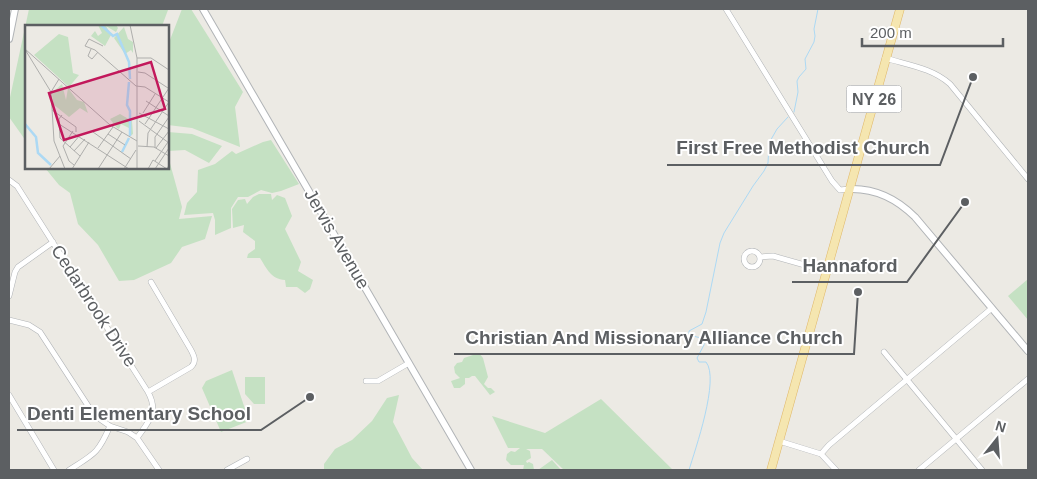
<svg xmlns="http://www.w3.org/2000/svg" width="1037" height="479" font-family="Helvetica,sans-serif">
  <rect width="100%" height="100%" fill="#eceae4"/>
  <!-- green -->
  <path fill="#c5e1c3" d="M29 9H158L168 10 162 26H26V141L9 117V102Z
    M182 9H191L243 92 235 107 240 147 192 128 168 125V45Z
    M168 132 192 134 222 146 209 163 185 150 168 151Z
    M271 140 299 184 281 191 272 193 261 190 248 197H238L231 208V228L215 235V220L213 213 184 215 187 203 197 192 198 170 215 164 232 151 236 154 263 142Z
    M168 156 182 207 179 219 212 216 205 239 182 247 171 263 134 280 119 281 98 245 78 224 70 193 59 185 45 168H168Z
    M259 194H271L272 200 277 195 285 198 292 216 285 229 301 262 298 271 313 280 310 289 305 293 297 287H286L285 280C271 279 267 269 260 258H247L248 254 255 249V241L243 232 244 225 233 228 232 209 238 200 245 199 247 204 253 197Z
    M1028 279V320L1008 296Z
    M479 353 483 358 488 377 484 384 488 388H491L495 392 490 395 475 376H472L469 378H465V384L460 388H454L451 381 460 378 455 373 454 367 457 363 462 362 464 358Z
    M232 370 249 421 221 432 202 388 206 381Z
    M245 377H265V404H254L245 394Z
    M399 395 393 422 412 458 423 470H324V464L335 449 352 440 372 421 387 398Z
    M601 399 673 470H564L542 449H526L530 451 531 458 526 461 527 463 529 462 533 464 534 470H523L524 465H511L506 460 507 454 511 451 515 452 520 448H508L492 416 545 433Z
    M552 460 561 470H538Z"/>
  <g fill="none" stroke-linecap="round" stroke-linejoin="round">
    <!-- stream -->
    <path stroke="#acd9f4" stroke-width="1" d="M794 112 798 92 797 81 799 77 806 69 805 59 814 42 815 36 814 29 818 9
      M689 470C695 450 720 379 706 362H699L697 358 704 345V340L701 338 689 335V331L702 324 706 312 720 243 724 233 753 186 764 171 768 163 769 143 777 129 788 117"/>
    <defs>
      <path id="minor" d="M726 9 832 181 840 190 849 189
        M885 58C908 65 932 68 950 84L1028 179
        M9 180 17 186 148 392C159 412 149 421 137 438
        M744 259a8 8 0 1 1 16 0a8 8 0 1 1-16 0Z
        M760 257 773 256 826 271
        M9 296 15 272 18 267 53 242
        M9 320 29 325 40 332 94 415 110 426 128 432 137 438 159 470
        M884 352 982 470
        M366 381H378L409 363
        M148 392 191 367C197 361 194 356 191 350L151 282
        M9 395 54 470
        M779 441 821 454 836 470
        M821 454 829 445 992 308
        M69 470C94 454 98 454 110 426
        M227 470 247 459
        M919 470 1028 379"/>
      <path id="tertiary" d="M203 9 471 470
        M9 39 15 9
        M849 189C875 188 897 199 915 217L1028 351"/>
      <path id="primary" d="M771 470 900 9"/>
    </defs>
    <!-- minor casing -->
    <use href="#minor" stroke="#b1b4b7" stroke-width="6"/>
    <!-- tertiary casing -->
    <use href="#tertiary" stroke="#b1b4b7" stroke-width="8"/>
    <!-- primary casing -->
    <use href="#primary" stroke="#e0b869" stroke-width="9"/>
    <!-- minor -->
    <use href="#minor" stroke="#fff" stroke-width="5"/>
    <!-- tertiary -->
    <use href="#tertiary" stroke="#fff" stroke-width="6"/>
    <!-- primary -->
    <use href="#primary" stroke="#f5e6b0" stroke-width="8"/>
  </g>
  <g text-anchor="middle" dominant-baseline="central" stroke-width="4" stroke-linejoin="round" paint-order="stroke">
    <!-- shield labels -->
    <rect fill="#fff" stroke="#8d8f91" stroke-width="1" x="846.5" y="85.5" width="55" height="27" rx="4"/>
    <g font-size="16" font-weight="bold" fill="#5c5f62">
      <text x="874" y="99">NY 26</text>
    </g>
    <!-- street labels -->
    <g font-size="18" fill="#5c5f62" stroke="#fff">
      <text transform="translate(337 239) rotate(60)">Jervis Avenue</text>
      <text transform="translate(94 306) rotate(57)">Cedarbrook Drive</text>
    </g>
  </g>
  <!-- overview -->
  <g transform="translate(25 25)">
    <rect width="144" height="144" fill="#eceae4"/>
    <path d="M73 0H91L93 3 91 7 81 1 86 10 80 21 66 11 70 6 73 11 77 8ZM99 2 103 14 108 17V28L106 25 100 29 89 13ZM34 9 43 12 48 48 54 50 44 62 9 30ZM37 59 41 75 43 63 52 75 59 77 63 88 55 83 44 92 28 79 27 68ZM95 89 107 96 108 109 105 111 104 103 96 99 94 104 92 103 85 94Z" fill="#c5e1c3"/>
    <path fill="none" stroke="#acd9f4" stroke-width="2.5" d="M76 0 88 11 92 9 104 37 105 54M104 57 102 80 105 86V111M0 99 11 112 13 128 26 140M97 127 104 113"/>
    <path fill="none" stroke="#aeaeac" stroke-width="1" d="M105 0 112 33V144M78 21 64 14 60 21 70 25 111 61 120 62 144 77M0 24 85 100 112 116M66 24 63 31 67 34 73 27M1 26 26 67 29 116 40 144M112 33H126L144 45M113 47 120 48 143 63M26 67 34 54M121 76 144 91M27 85 51 102V107M114 88 144 104M118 88 130 69M37 90 34 94 35 113 55 131M114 96 144 118M34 99 104 144M120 99 144 63M48 106 38 121 44 136 49 140M68 107 106 134M83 109 100 120M113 121 129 122 144 131M45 122 55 110M122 122 123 108 144 77M73 123 88 102M130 123V112L144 92M131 123 144 106M49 126 60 114M130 136 143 117M24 144 35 131M47 144 64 117M73 144 97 107M99 144 111 125M123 144 128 135 142 144 144 140M130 144 144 123"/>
    <path fill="#c2185b" fill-opacity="0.15" stroke="#c2185b" stroke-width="2.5" d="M126 37 140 84 39 115 24 68Z"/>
    <rect width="144" height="144" fill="none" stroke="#5c5f62" stroke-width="2.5"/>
  </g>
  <!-- callouts -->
  <path fill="none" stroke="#5c5f62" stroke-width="2" d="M973 77L940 165H667M965 202L907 282H792M858 292L854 354H454M310 397L261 430H17"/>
  <g fill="#5c5f62" stroke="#fff" stroke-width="2">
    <circle cx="973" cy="77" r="5"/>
    <circle cx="965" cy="202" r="5"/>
    <circle cx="858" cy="292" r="5"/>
    <circle cx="310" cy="397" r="5"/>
  </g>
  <g font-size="19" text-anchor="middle" font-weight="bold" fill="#5c5f62" stroke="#fff" stroke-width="4" stroke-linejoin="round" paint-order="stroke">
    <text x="803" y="154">First Free Methodist Church</text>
    <text x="850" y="272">Hannaford</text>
    <text x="654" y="344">Christian And Missionary Alliance Church</text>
    <text x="139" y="420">Denti Elementary School</text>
  </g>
  <!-- border -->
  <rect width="1037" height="479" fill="none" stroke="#5c5f62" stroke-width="20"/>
  <!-- north arrow -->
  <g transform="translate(997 439) rotate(17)" stroke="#ffffff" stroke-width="4" paint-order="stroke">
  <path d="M0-4L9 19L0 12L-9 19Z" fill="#5c5f62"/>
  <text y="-8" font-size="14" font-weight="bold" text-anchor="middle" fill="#5c5f62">N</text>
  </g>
  <!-- scale -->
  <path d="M862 38v8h141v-8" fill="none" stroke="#5c5f62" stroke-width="2.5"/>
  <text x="870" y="38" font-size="15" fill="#5c5f62" stroke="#ffffff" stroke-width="4" paint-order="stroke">200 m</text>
</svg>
